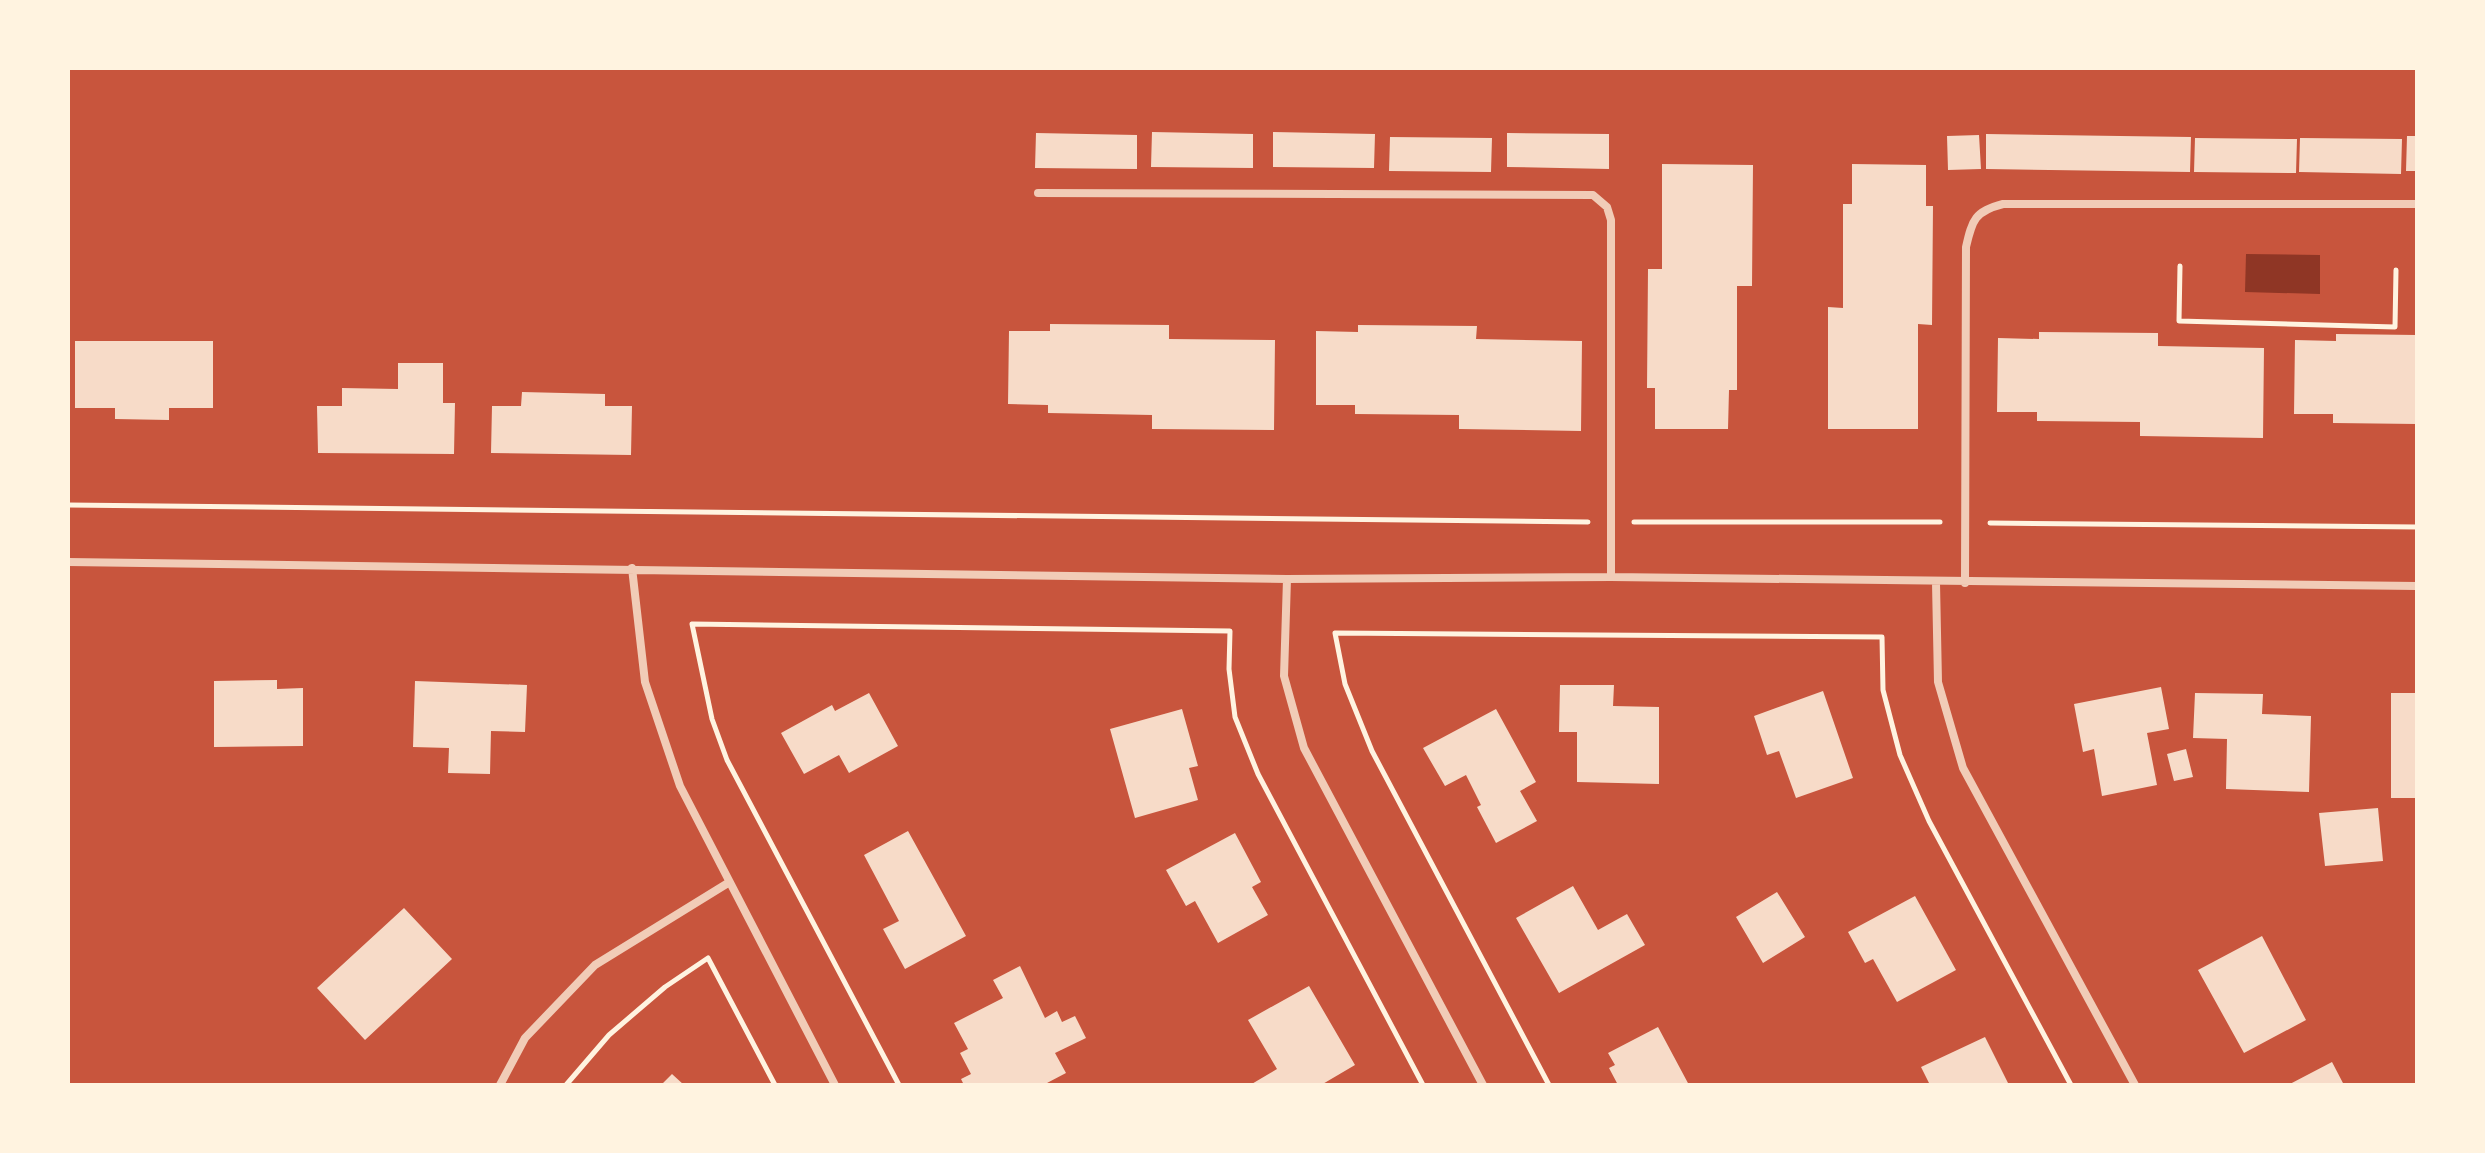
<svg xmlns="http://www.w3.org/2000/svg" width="2485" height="1153" font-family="'Source Sans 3',sans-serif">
  <rect width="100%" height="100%" fill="#c8553d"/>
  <!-- water -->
  <path fill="#8f3625" d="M2246 254 2320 255V294L2245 292Z"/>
  <!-- building -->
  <path fill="#f7dbc8" d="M1152 132 1253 134V168L1151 167Z
    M1273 132 1375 134 1374 168 1273 167Z
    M1036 133 1137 135V169L1035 168Z
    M1507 133 1609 134V169L1507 167Z
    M1986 134 2191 137 2190 172 1986 169Z
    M1979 135 1981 169 1948 170 1947 136Z
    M2407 136H2417V171H2406Z
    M1390 137 1492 138 1491 172 1389 171Z
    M2195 138 2297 139 2296 173 2194 172Z
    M2300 138 2402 139 2401 174 2299 172Z
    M1662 164 1753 165 1752 286H1737V390H1729L1728 429H1655V388H1647L1648 269H1662Z
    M1852 164 1926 165V206H1933L1932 325 1918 324V429H1828V307L1843 308V204H1852Z
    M1050 324 1169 325V339L1275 340 1274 430 1152 429V415L1048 413V405L1008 404 1009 331H1050Z
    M1358 325 1477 326 1476 339 1582 341 1581 431 1459 429V415L1355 414V405H1316V331L1358 332Z
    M2039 332 2158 333V346L2264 348 2263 438 2140 436V422L2037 421V412H1997L1998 338 2039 339Z
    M2336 334 2417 335V424L2333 423V414H2294L2295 340 2336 341Z
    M75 341H213V408H169V420L115 419V408H75Z
    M398 363H443V403H455L454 454 318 453 317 406H342V388L398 389Z
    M522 392 605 394V406H632L631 455 491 453 492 406H521Z
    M277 680V689L303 688V746L214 747V681Z
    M415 681 527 685 525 732 491 731 490 774 448 773 449 748 413 747Z
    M1560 685H1614L1613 706 1659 707V784L1577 782V732H1559Z
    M2161 687 2169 729 2147 733 2157 785 2102 796 2094 749 2083 752 2074 704Z
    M1823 691 1853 778 1796 798 1779 751 1767 755 1754 716Z
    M869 693 898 746 849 773 839 755 804 774 781 733 832 705 835 711Z
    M2195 693 2263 694 2262 714 2311 716 2309 792 2226 789 2227 739 2193 738Z
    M2391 693H2417V798H2391Z
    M1182 709 1198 766 1189 768 1198 800 1135 818 1110 729Z
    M1496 709 1536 782 1520 791 1537 821 1496 843 1477 807 1481 805 1466 775 1445 786 1423 748Z
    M2186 749 2193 777 2174 781 2167 754Z
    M2378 808 2383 861 2325 866 2319 813Z
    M908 831 966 936 905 969 883 929 899 921 864 855Z
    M1235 833 1261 882 1252 887 1268 915 1218 943 1195 901 1186 906 1166 870Z
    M1573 886 1598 930 1627 914 1645 945 1559 993 1516 918Z
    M1777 892 1805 937 1763 963 1736 917Z
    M1915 896 1956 970 1897 1002 1873 959 1865 963 1848 932Z
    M404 908 452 959 365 1040 317 988Z
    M2262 936 2306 1020 2244 1053 2198 970Z
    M1020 966 1045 1018 1057 1011 1062 1022 1075 1016 1086 1038 1055 1053 1066 1073 1047 1083 1048 1085H964L961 1079 971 1074 960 1053 968 1049 954 1023 1003 998 993 980Z
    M1309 986 1355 1065 1321 1085H1250L1277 1069 1248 1020Z
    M1658 1027 1689 1085H1618L1609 1068 1615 1065 1608 1053Z
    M1985 1037 2009 1085H1930L1921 1067Z
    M2332 1062 2344 1085H2288Z
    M672 1074 684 1085H661Z"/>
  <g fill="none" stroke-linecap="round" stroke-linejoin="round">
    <!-- path -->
    <path stroke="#fff3e0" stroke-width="5" d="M2180 266 2179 321 2395 327 2396 270
      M68 505 1588 522
      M1634 522H1940
      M1990 523 2417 527
      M566 1085 609 1035 665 987 708 958 775 1085
      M899 1085 727 760 712 719 692 624 1230 631 1229 669 1235 717 1258 774 1423 1085
      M1549 1085 1372 751 1345 684 1335 633 1882 637 1883 690 1900 755 1929 821 2071 1085"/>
    <!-- minor -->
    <path stroke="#f1ccb7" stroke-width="8" d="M1038 193 1593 195 1607 207 1611 220V577
      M68 562 1287 579 1611 577 2417 586
      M632 568 645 682 680 786 835 1085
      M1287 579 1284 676 1304 748 1483 1085
      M1936 583 1938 682 1963 768 2135 1085
      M1965 583 1966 247C1972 220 1975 211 2003 204H2417
      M500 1085 525 1038 595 965 728 883"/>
  </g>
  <!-- border -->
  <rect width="2485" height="1153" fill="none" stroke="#fff3e0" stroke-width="140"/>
</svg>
